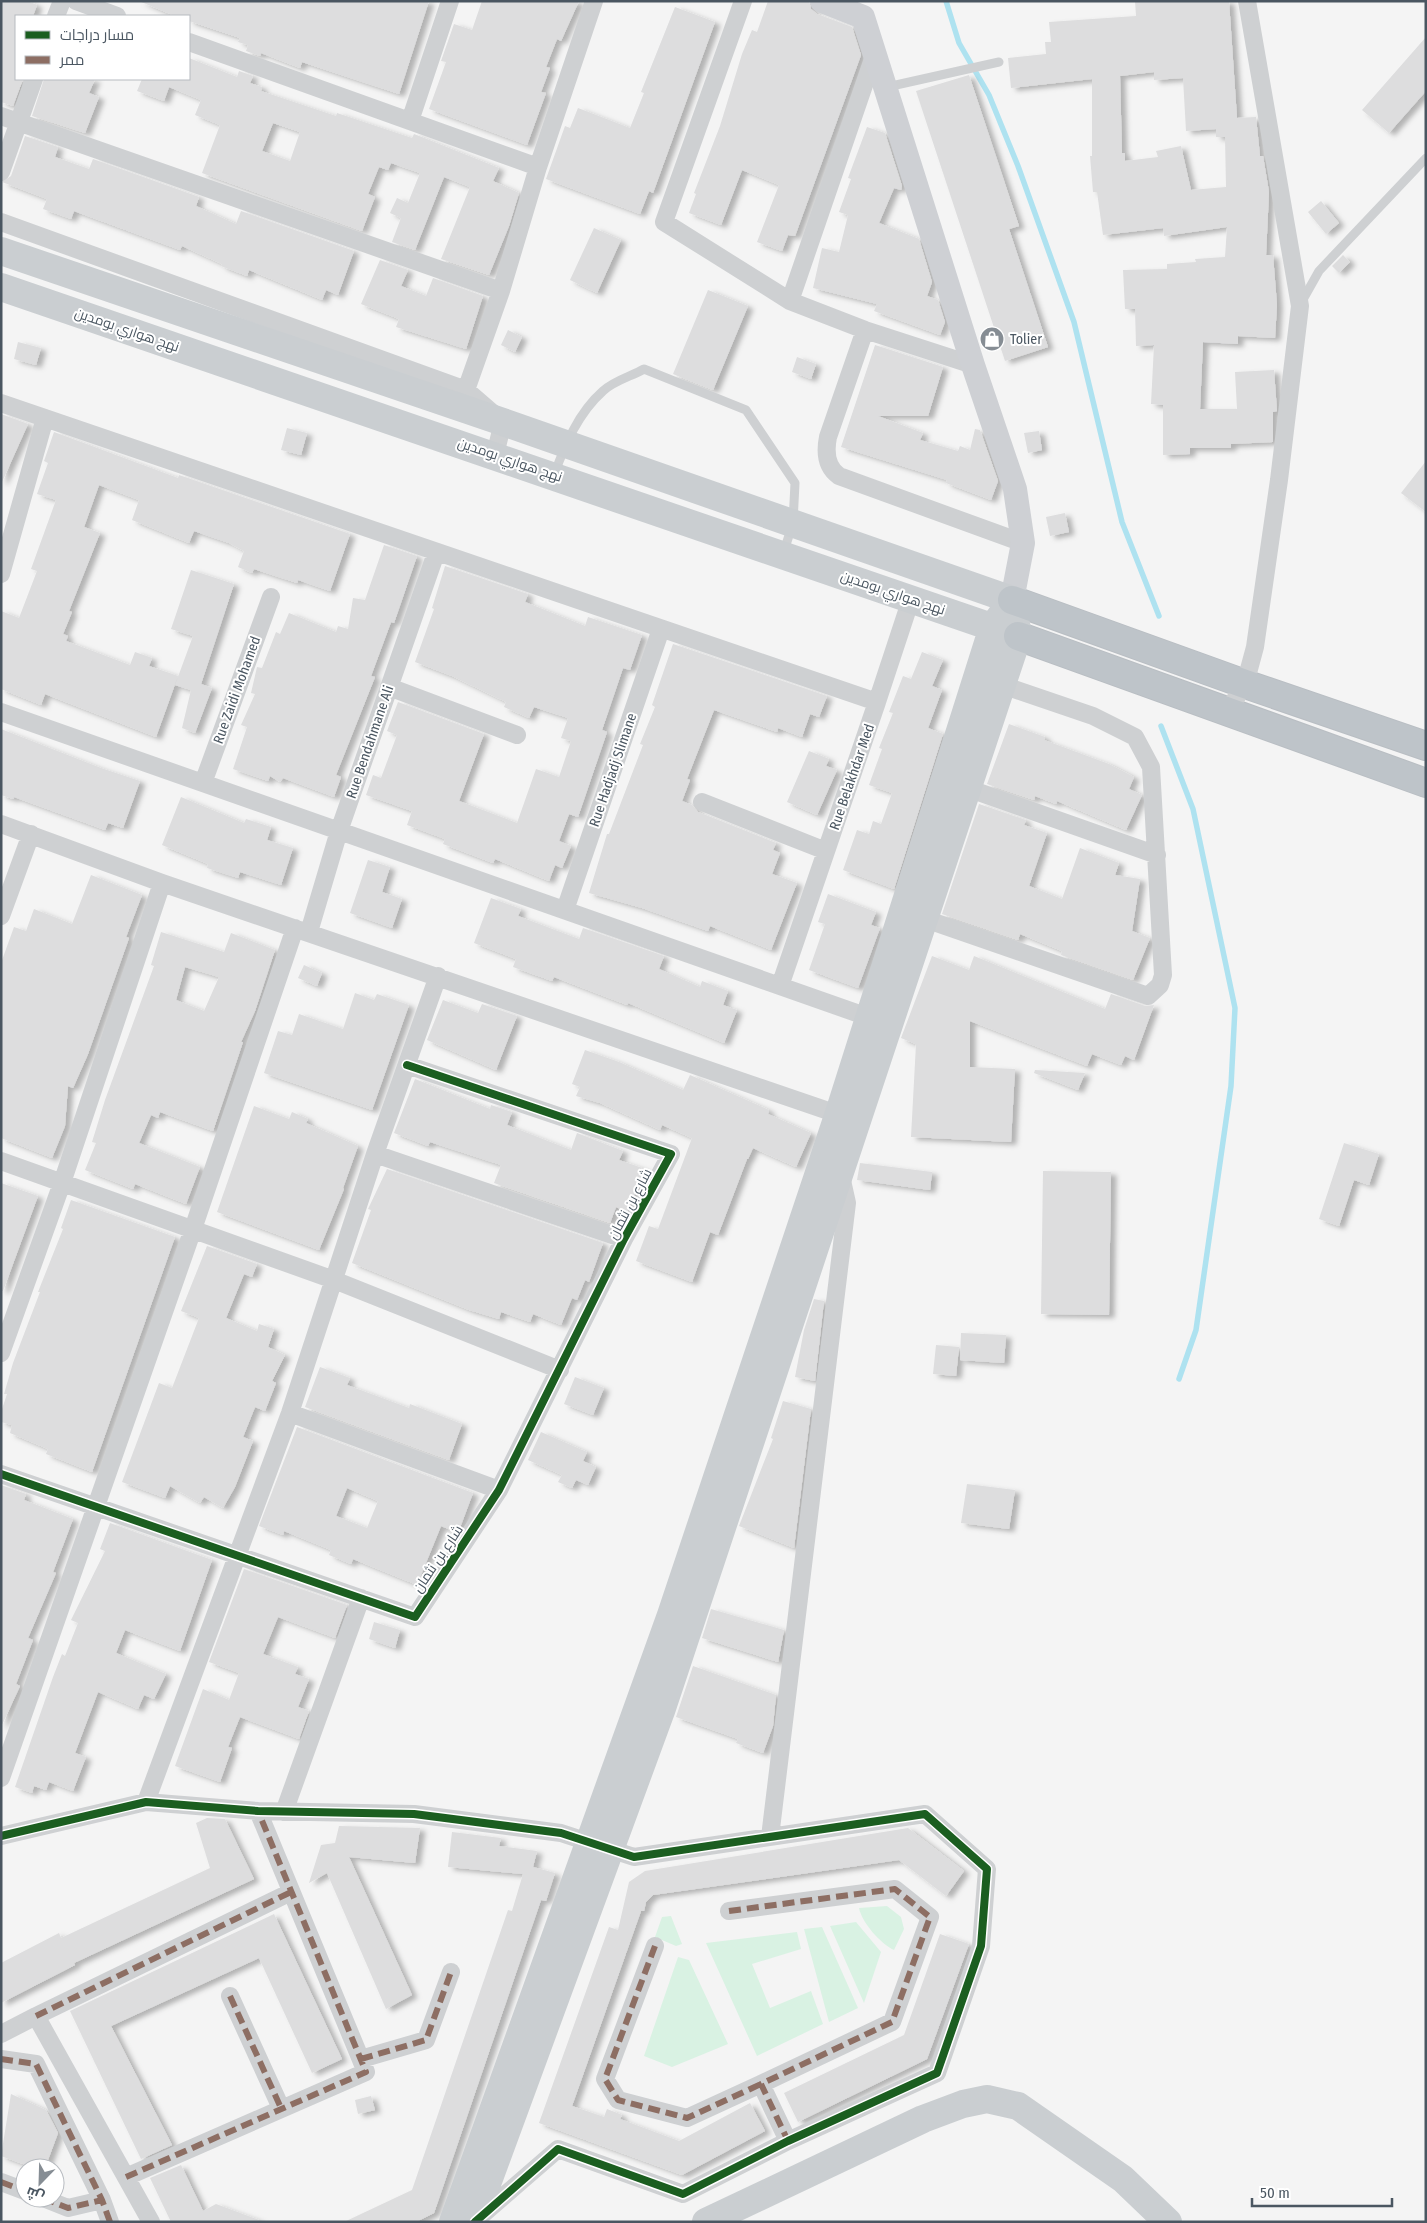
<svg xmlns="http://www.w3.org/2000/svg" width="1427" height="2223" font-family="'Fira Sans Condensed',Cairo,sans-serif">
  <defs>
    <filter id="shadow"><feDropShadow dx="5.5" dy="3" stdDeviation="2.5" flood-color="#0004"/></filter>
  </defs>
  <rect width="100%" height="100%" fill="#f4f4f4"/>
  <!-- green -->
  <path fill="#d9f2e3" d="M887 1906 901 1917 904 1929 894 1950C881 1944 862 1923 859 1908Z
    M671 1916 682 1944 676 1946 655 1937 662 1917Z
    M856 1922 881 1952 864 2003 830 1926Z
    M822 1927 858 2008 829 2022 804 1929Z
    M797 1932 801 1949 752 1964 770 2008 811 1991 823 2024 757 2056 706 1943Z
    M678 1957 689 1960 728 2044 672 2067 644 2056Z"/>
  <g fill="none" stroke-linecap="round" stroke-linejoin="round">
    <!-- stream -->
    <path stroke="#aee2f0" stroke-width="5.5" d="M946 1 959 43 989 95 1018 166 1074 322 1122 522 1159 616
      M1161 726 1193 809 1235 1008 1231 1086 1196 1330 1179 1379"/>
  </g>
  <!-- building -->
  <path fill="#ddddde" fill-rule="evenodd" filter="url(#shadow)" d="M1 1H27L37 5 33 16H16V79H23L13 106 1 102Z
    M139 1H429L399 94 302 62 300 68 261 53 260 56 246 51 248 45 238 42 240 38 189 21V16H175Z
    M482 1H579L561 41 557 39 546 67 550 68 541 92 546 93 527 145 429 109 446 62 441 61 454 24 472 30Z
    M768 1H809L811 9 817 14 852 27 861 55 795 236 788 235 782 251 757 242 779 185 742 170 721 225 689 213 696 194 694 193 720 126 742 54 752 30 757 32Z
    M1135 1H1229L1237 118 1256 117 1260 156H1263L1269 192 1266 255H1273L1277 305 1275 338 1238 336V344L1203 342 1200 409H1237L1235 372 1274 370 1277 411 1273 412V442L1231 444V448H1190V454L1163 455V405L1151 404 1154 345 1136 346 1135 309H1125L1123 270 1167 269V264L1196 262 1195 259 1225 257 1227 227 1164 236 1163 228 1103 235 1097 192H1093L1090 156H1092V79L1011 88 1008 58 1046 54 1045 42H1051L1049 22 1136 16ZM1154 72V80L1183 78 1186 131 1216 129V137H1225L1226 187 1191 190 1181 146 1156 151 1158 157 1125 161V153H1122L1120 76Z
    M675 7 715 22 653 193 649 191 640 214 546 179 565 126 570 128 578 108 630 128 644 93 641 92Z
    M1426 37V91L1389 133 1362 110Z
    M189 58 237 77 239 71 253 76 250 83 262 87 261 91 336 116 337 113 412 138 414 134 499 168 493 181 519 193 509 226 489 275 441 259 470 187 444 177 415 250 392 242 401 218 390 213 397 198 408 203 420 173 391 163 388 170 379 167 368 194 375 197 362 231 202 173 220 125 195 115 201 100 169 87 164 101 137 91 142 79H189ZM273 123 300 132 290 161 262 151Z
    M969 75 1019 226 1009 229 1048 347 1005 361 916 91Z
    M44 79H95L89 93 99 97 85 133 32 116Z
    M867 127 885 133 902 186 901 190 894 188 879 223 919 239 932 282 927 296 938 300 945 322 940 335 874 311 877 304 813 288 822 248 839 252 848 215 839 212 851 179 848 178Z
    M25 136 58 147 55 157 89 169 93 159 199 197 196 206 236 224 241 211 354 251 338 295 326 290 322 300 249 270 247 276 221 266 222 264 182 246 180 250 74 211 71 219 43 209 47 199 2 182 11 176Z
    M1321 201 1339 223 1326 234 1308 212Z
    M594 228 621 240 597 293 570 280Z
    M1343 255 1350 262 1339 273 1332 266Z
    M380 260 408 270 401 286 426 296 433 278 483 296 466 349 396 327 399 319 361 304Z
    M708 290 748 306 713 390 673 374Z
    M508 330 522 337 515 352 501 345Z
    M18 342 41 348 36 365 14 359Z
    M875 345 943 367 928 416H878L923 433 920 440 958 451 960 446 970 450 975 429 980 430 998 481 991 500 946 483 947 480 841 447Z
    M797 357 816 364 811 379 792 372Z
    M1 414 28 424 2 482H1Z
    M287 428 307 433 301 455 281 450Z
    M1039 431 1042 450 1028 453 1024 433Z
    M54 432 178 478 179 475 350 534 330 591 298 580 297 583 254 569 252 573 238 567 244 551 229 543 194 531 189 543 132 520 139 500 99 485 84 527 100 533 69 611 72 612 63 634 68 636 66 641 130 665 135 652 152 658 149 666 178 676 156 737 45 694 41 705 1 689V611L19 618 37 571 31 569 56 500 37 494 48 463 44 461Z
    M1426 461V512L1401 493Z
    M1065 513 1069 532 1050 536 1046 517Z
    M384 545 417 556 394 623 391 622 371 676 375 677 336 775 341 777 334 797 283 778 280 782 270 776 268 781 233 769 247 727 241 725 255 694 251 693 257 667 262 668 276 632 280 634 289 613 336 632 338 626 348 629 353 598 365 600Z
    M445 566 528 594 525 602 585 626 588 617 642 635 630 670 623 668 602 730 607 732 578 817 569 814 559 841 571 846 562 868 555 865 549 881 495 859 493 863 443 844 445 839 407 825 412 811 366 795 373 775 381 778 397 735 387 731 398 702 484 734 459 801 517 823 536 769 559 777 571 741 561 738 568 718 534 707 529 718 504 707 506 702 452 676 415 662 434 609 432 608Z
    M191 570 234 584 201 684 212 688 195 733 182 728 191 690 175 685 193 636 171 629Z
    M673 644 827 696 819 717 810 714 802 737 778 728 777 732 714 710 687 779 690 780 682 801 692 805 698 812 776 843 773 850 780 853 772 874 797 883 771 950 710 926 708 931 642 908 589 893 607 834H609L643 745 640 744 655 707 652 705Z
    M922 652 943 660 932 686 942 690 928 728 943 734 894 889 843 870 857 830 869 834 873 821 881 824 892 793 869 785 882 749 879 748 893 713 889 712 903 676 911 679Z
    M1009 724 1045 737 1044 740 1109 764 1134 777 1129 789 1142 795 1126 830 1057 801 1056 804 1035 796 1034 800 987 784Z
    M1 729 101 768 140 781 123 828 108 823 105 830 14 797 13 799 1 795Z
    M809 751 829 759 826 766 837 770 817 815 787 802Z
    M181 797 244 823 246 819 271 827 267 840 293 848 281 885 240 872 238 878 207 868 208 864 162 845Z
    M979 804 1026 820 1024 825 1047 833 1029 886 1062 899 1080 848 1119 863 1115 875 1140 879 1132 931 1150 938 1133 980 1061 955 1062 951 1020 934 1018 940 942 914Z
    M368 860 390 867 382 892 402 899 392 928 350 913Z
    M91 875 142 895 126 937 129 938 88 1054 73 1088 68 1086 65 1126 52 1158 1 1138V963L14 927 26 931 34 909 72 924Z
    M828 894 876 912 871 925 880 928 858 988 809 970 825 924 818 922Z
    M491 898 521 909 518 916 579 939 583 928 664 956 659 969 700 987 702 981 728 991 723 1005 737 1010 724 1043 628 1003 627 1005 554 977 552 981 513 967 516 959 474 943Z
    M161 932 224 952 231 933 275 950 255 1011 241 1042H243L213 1131 160 1112 158 1118 151 1115 139 1143 200 1167 186 1204 135 1184 133 1189 85 1170 96 1143 92 1142 105 1100 154 966 151 965ZM185 967 219 977 204 1011 176 1000Z
    M932 956 969 970 974 956 1105 1009 1111 994 1145 1006 1154 1005 1134 1060 1125 1056 1121 1065 1092 1054 1087 1066 970 1021V1067L1015 1069 1011 1142 911 1137 916 1044 901 1038Z
    M304 965 322 973 317 986 298 978Z
    M355 993 374 1000 377 994 409 1005 372 1110 264 1073 278 1031 292 1035 299 1014 343 1029Z
    M443 1000 478 1013 482 1004 517 1016 496 1070 427 1040Z
    M585 1050 619 1062 683 1090 690 1075 769 1110 768 1114 811 1133 796 1167 753 1148 748 1159H747L718 1235 710 1232 692 1282 636 1261 649 1226 658 1229 692 1138 662 1125 660 1130 600 1103 576 1096 580 1087 572 1084Z
    M1035 1070 1085 1073 1078 1090 1034 1073Z
    M415 1079 490 1109 491 1105 512 1112 507 1125 571 1150 577 1133 623 1151 619 1160 645 1169 627 1212 616 1207 610 1223 494 1183 501 1165 430 1142 428 1146 394 1133Z
    M254 1106 289 1119 292 1112 308 1119 306 1123 358 1146 343 1188 344 1189 319 1250 217 1212Z
    M1344 1143 1379 1154 1369 1185 1354 1180 1339 1226 1319 1219Z
    M860 1163 932 1172 930 1190 857 1180Z
    M387 1169 603 1243 589 1282 585 1280 577 1300 572 1298 561 1325 533 1314 530 1322 501 1312 499 1319 469 1310 352 1263 371 1210 368 1209Z
    M1043 1171 1111 1172 1109 1315 1041 1314Z
    M1 1183 38 1196 3 1291H1Z
    M71 1200 175 1237 92 1472 46 1454 48 1449 10 1433 12 1425 1 1422V1412L7 1394H4L13 1363 40 1292H38L63 1229 61 1228Z
    M207 1246 257 1264 252 1277 244 1274 226 1318 257 1331 259 1324 274 1329 268 1347 285 1355 272 1381 276 1383 265 1411 255 1407 243 1437 253 1441 235 1487 223 1508 204 1497 200 1503 170 1486 165 1498 122 1482 159 1383 172 1388 199 1318 181 1311Z
    M814 1299 824 1301 815 1381 795 1377 804 1330Z
    M961 1333 1006 1335 1004 1363 960 1360Z
    M936 1345 959 1347 956 1376 933 1374Z
    M320 1367 350 1378 347 1385 409 1408 410 1404 462 1424 449 1460 305 1407Z
    M575 1377 604 1388 593 1415 564 1404Z
    M783 1401 811 1409 794 1548 739 1526 773 1439 771 1438Z
    M297 1427 473 1493 458 1533 441 1526 417 1585 353 1559 351 1564 329 1555 331 1550 284 1531 283 1535 259 1526ZM347 1488 378 1501 367 1528 336 1516Z
    M541 1432 587 1452 583 1461 596 1467 588 1485 576 1480 572 1488 558 1482 562 1475 528 1460Z
    M967 1484 1015 1490 1009 1529 961 1523Z
    M1 1485 26 1494 24 1500 73 1519 53 1572 56 1573 28 1638 33 1640 16 1684 20 1686 1 1727Z
    M110 1523 212 1560 180 1651 125 1630 116 1653 166 1674 154 1699 144 1695 138 1709 98 1692 75 1753 86 1757 73 1791 49 1782 46 1790 34 1786 32 1793 15 1787 53 1677 62 1654 65 1656 78 1623 71 1620 105 1551 100 1549Z
    M244 1569 347 1605 335 1638 278 1617 263 1654 298 1667 295 1674 309 1679 298 1707 309 1711 299 1739 240 1717 228 1747 232 1748 220 1782 175 1766 203 1689 229 1700 239 1673 209 1662Z
    M711 1609 784 1630 778 1662 702 1638Z
    M374 1622 400 1630 395 1648 369 1639Z
    M693 1666 776 1695 773 1726 763 1753 736 1743 738 1739 676 1717Z
    M207 1818 225 1819 254 1879 74 1963 75 1965 1 2003V1963L59 1933 61 1938 210 1868 196 1823Z
    M339 1826 420 1828 415 1863 349 1857 412 1995 386 2009 327 1873 309 1883 321 1845 335 1843Z
    M908 1828 964 1871 946 1896 899 1860 653 1895 646 1902 644 1911H641L572 2106 604 2117 607 2109 622 2115 620 2119 679 2141 750 2103 765 2131 682 2175 539 2123 609 1927 618 1930 629 1882 645 1871Z
    M452 1832 501 1838 499 1846 537 1851 533 1867 555 1873 546 1901 541 1900 434 2213 416 2222H344L412 2190 508 1910 512 1911 523 1874 448 1867Z
    M274 1914 342 2059 312 2073 259 1958 111 2026 172 2145 141 2159 70 2011Z
    M940 1934 969 1944 927 2059 798 2122 784 2093 904 2035Z
    M11 2094 46 2110 58 2133 45 2168H34L1 2156Z
    M371 2096 375 2110 358 2114 355 2100Z
    M181 2165 203 2211 216 2204 259 2220V2222H171L150 2178Z"/>
  <g fill="none" stroke-linecap="round" stroke-linejoin="round">
    <defs>
      <path id="highway" d="M1012 600 1245 684 1426 746
        M1018 636 1426 783"/>
    </defs>
    <!-- highway casing -->
    <use href="#highway" stroke="#b9bec3" stroke-width="30"/>
    <!-- lane -->
    <path stroke="#ced0d2" stroke-width="9" d="M887 87 999 62
      M1301 303 1319 271 1426 158
      M554 475C565 445 578 413 603 391 613 381 632 376 644 369L746 410 795 483 793 523 783 554"/>
    <!-- street -->
    <path stroke="#ced0d2" stroke-width="18" d="M76 1 117 16
      M743 1 664 222 790 301 865 330 973 365
      M56 16 62 1
      M189 42 538 167
      M1 116 501 291
      M410 121 450 1
      M1 172 34 79
      M1 222 466 390 501 291 538 167 594 1
      M790 301 874 56
      M865 330 828 437C825 452 826 467 839 476L1023 543
      M466 390 503 422 495 455
      M1 403 877 702 911 599
      M1 574 45 418
      M389 687 517 735
      M1 712 868 1017
      M1227 712 1245 684 1255 647 1279 480 1300 306 1247 1
      M203 783 271 597
      M967 788 1157 855
      M702 802 826 851
      M1 824 162 883 849 1118
      M565 910 661 629
      M1 916 31 834
      M925 919 1148 996 1160 985 1163 975 1151 767 1135 737 1093 716 1002 685
      M309 932 339 831 436 553
      M780 986 877 702
      M375 1154 624 1239
      M1 1161 334 1280 560 1370
      M1 1353 62 1183 162 883
      M290 1413 499 1490
      M1 1474 415 1617 499 1490 624 1239 671 1154 407 1065
      M1 1778 193 1229 295 928
      M146 1802 290 1413 375 1154 438 976
      M284 1812 361 1598
      M1 1836 146 1802 258 1811 414 1814 561 1833 634 1857 925 1814 987 1869 981 1946 937 2073 788 2141 683 2194 558 2149 475 2221
      M770 1837 847 1203 841 1176
      M729 1911 895 1889 930 1917 892 2022 761 2084 788 2141
      M655 1946 605 2079 618 2100 687 2118 761 2084
      M230 1996 281 2108
      M36 2016 291 1892
      M1 2034 36 2016 151 2222
      M1 2059 36 2064 102 2200 110 2222
      M361 2059 426 2040 451 1972
      M126 2177 366 2072 258 1811
      M1 2182 25 2191
      M43 2198 68 2208 102 2200"/>
    <!-- secondary -->
    <path stroke="#ced0d4" stroke-width="24" d="M822 1 863 17 973 365 1015 489 1023 543 1012 600"/>
    <!-- primary -->
    <path stroke="#caced1" stroke-width="28" d="M1 251 503 422 1012 600
      M1 287 1009 633
      M453 2222 671 1615 839 1113 993 627 1012 600 1018 636 661 1711 473 2222
      M706 2222 923 2119 963 2104 987 2099 1018 2106 1123 2179 1168 2222"/>
    <!-- highway -->
    <use href="#highway" stroke="#bec4c9" stroke-width="28"/>
    <!-- quiet -->
    <path stroke="#8d6e63" stroke-width="6" stroke-dasharray="12 6" stroke-linecap="butt" d="M729 1911 895 1889 930 1917 892 2022 761 2084 788 2141
      M655 1946 605 2079 618 2100 687 2118 761 2084
      M230 1996 281 2108
      M36 2016 291 1892
      M1 2059 36 2064 102 2200 110 2222
      M361 2059 426 2040 451 1972
      M126 2177 366 2072 258 1811
      M1 2182 25 2191
      M43 2198 68 2208 102 2200"/>
    <defs>
      <path id="cycleway" d="M1 1474 415 1617 499 1490 624 1239 671 1154 407 1065
        M1 1836 146 1802 258 1811 414 1814 561 1833 634 1857 925 1814 987 1869 981 1946 937 2073 788 2141 683 2194 558 2149 475 2222"/>
    </defs>
    <!-- cycleway casing -->
    <use href="#cycleway" stroke="#fff" stroke-width="11"/>
    <!-- cycleway -->
    <use href="#cycleway" stroke="#1b5e20" stroke-width="8"/>
  </g>
  <!-- icons -->
  <defs>
    <symbol id="shop-disc" viewBox="-11 -11 22 22"><circle r="9.5" fill="#868d94" stroke="#fff"/><path d="M-5-2.5h2.3a2.7 3.5 0 0 1 5.4 0H5L5.5 6h-11ZM-1.5-2.5h3a1.5 2.3 0 0 0-3 0Z" fill="#fff"/></symbol>
  </defs>
  <g fill-rule="evenodd">
    <use href="#shop-disc" x="978" y="325" width="28" height="28"/>
  </g>
  <g text-anchor="middle" dominant-baseline="central" stroke-width="4" stroke-linejoin="round" paint-order="stroke">
    <!-- street labels -->
    <g font-size="14" fill="#4a5661" stroke="#fff">
      <text transform="translate(127 330) rotate(19)">نهج هواري بومدين</text>
      <text transform="translate(510 460) rotate(19)">نهج هواري بومدين</text>
      <text transform="translate(893 593) rotate(19)">نهج هواري بومدين</text>
      <text transform="translate(237 690) rotate(-70)">Rue Zaidi Mohamed</text>
      <text transform="translate(370 742) rotate(-71)">Rue Bendahmane Ali</text>
      <text transform="translate(613 770) rotate(-71)">Rue Hadjadj Slimane</text>
      <text transform="translate(852 777) rotate(-71)">Rue Belakhdar Med</text>
      <text transform="translate(630 1204) rotate(-62)">شارع بن نثمان</text>
      <text transform="translate(438 1559) rotate(-56)">شارع بن نثمان</text>
    </g>
    <!-- poi labels -->
    <g font-size="14" fill="#4a5661" stroke="#fff" text-anchor="start">
      <text x="1010" y="339">Tolier</text>
    </g>
  </g>
  <!-- border -->
  <rect width="1427" height="2223" fill="none" stroke="#4a5661" stroke-width="5"/>
  <!-- legend -->
  <rect x="15" y="15" width="175" height="65" fill="#ffffff" stroke="#b7bbc0"/>
  <rect x="25" y="31" width="25" height="8" fill="#1b5e20" stroke="#b7bbc0"/>
  <text x="60" y="40" font-size="15" fill="#4a5661">مسار دراجات</text>
  <rect x="25" y="56" width="25" height="8" fill="#8d6e63" stroke="#b7bbc0"/>
  <text x="60" y="65" font-size="15" fill="#4a5661">ممر</text>
  <!-- north arrow -->
  <g transform="translate(40 2183) rotate(203)"><circle r="24" fill="#ffffff" stroke="#b7bbc0"/>
  <path d="M0-4L9 19L0 12L-9 19Z" fill="#868d94"/>
  <text y="-8" font-size="14" font-weight="bold" text-anchor="middle" fill="#4a5661">ش</text>
  </g>
  <!-- scale -->
  <path d="M1252 2198v8h140v-8" fill="none" stroke="#4a5661" stroke-width="2.5"/>
  <text x="1260" y="2198" font-size="15" fill="#4a5661" stroke="#ffffff" stroke-width="4" paint-order="stroke">50 m</text>
</svg>
